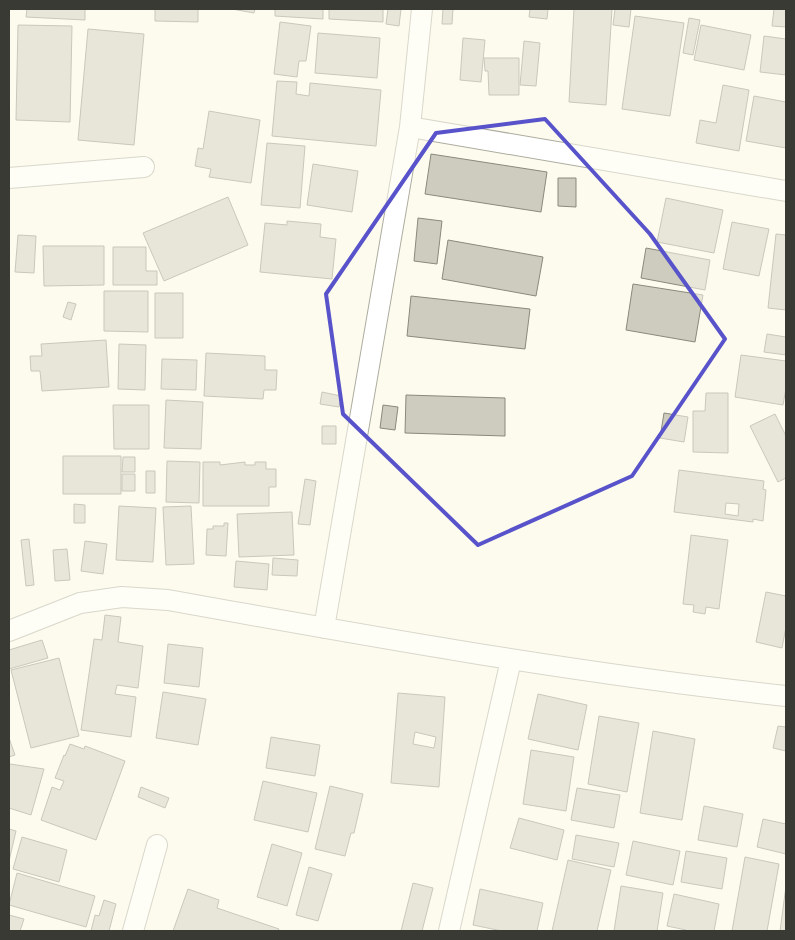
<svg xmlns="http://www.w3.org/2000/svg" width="795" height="940" font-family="Arial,sans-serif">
  <rect width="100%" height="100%" fill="#fdfbee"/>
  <!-- building -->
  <path fill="#cdccbf" stroke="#8a897d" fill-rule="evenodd" d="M27 9H85V20L26 17Z
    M155 9H198V22L155 21Z
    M232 9H255L254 13Z
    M275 9H323V19L275 16Z
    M329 9H383V22L329 19Z
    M388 9H401L399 26 386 24Z
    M443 9H453L452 24H442Z
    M530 9H548L547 19 529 17Z
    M574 9H612L606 105 569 102Z
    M615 9H631L629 27 613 25Z
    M774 9H786V27L772 26Z
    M635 16 684 23 670 116 622 109Z
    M689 18 700 20 693 55 683 53Z
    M280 22 311 26 306 61H299L297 77 274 74Z
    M18 25 72 26 70 122 16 120Z
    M701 25 751 35 744 70 694 60Z
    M88 29 144 34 134 145 78 140Z
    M318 33 380 38 377 78 315 73Z
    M764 36 786 39V75L760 72Z
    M463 38 485 40 481 82 460 80Z
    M524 41 540 43 536 86 520 85Z
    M484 58H519V95H489L488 71H485Z
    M277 81 297 82 296 94 309 96 310 83 381 90 376 146 272 136Z
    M723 85 749 90 739 151 696 143 700 120 716 123Z
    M754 96 786 102V148L746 141Z
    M209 111 260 120 251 183 209 177 211 169 195 166 198 148 203 149Z
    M267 143 305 146 300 208 261 205Z
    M431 154 547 172 541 212 425 194Z
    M313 164 358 171 352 212 307 205Z
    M558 178H576V207L558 206Z
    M228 197 248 245 164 281 143 233Z
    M666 198 723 210 714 253 657 242Z
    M418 218 442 221 437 264 414 261Z
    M287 221 321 224 320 237 336 239 332 279 260 272 265 223 287 225Z
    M732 222 769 229 759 276 723 269Z
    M776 234 786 235V310L768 308Z
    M18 235 36 236 34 273 15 272Z
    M448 240 543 257 536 296 442 279Z
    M43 246H104V285L44 286Z
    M113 247H146V271H157V285H113Z
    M646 248 710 260 705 290 641 278Z
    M633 284 703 295 695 342 626 330Z
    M104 291H148V332L104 331Z
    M155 293H183V338H155Z
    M411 296 530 309 525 349 407 336Z
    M68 302 76 304 71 320 63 317Z
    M767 334 786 337V355L764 352Z
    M106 340 109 387 42 391 40 371H31L30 356H42L41 344Z
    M119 344 146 345 145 390 118 389Z
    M206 353 265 356V370H277L276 390H264L263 399 204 396Z
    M741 355 786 361V388L783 405 735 397Z
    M162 359 197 360 196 390 161 389Z
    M322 392 341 396 339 407 320 404Z
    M706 393H728V453L693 452V411H705Z
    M406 395 505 398V436L405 433Z
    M166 400 203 402 201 449 164 448Z
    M113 405H149V449H114Z
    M383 405 398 407 395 430 380 428Z
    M664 413 688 417 684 442 660 438Z
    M775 414 786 436V478L778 482 750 426Z
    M322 426H336V444H322Z
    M63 456H121V494H63Z
    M123 457H135V472H122Z
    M167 461 200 462 199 503 166 502Z
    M203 462H220V465L245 462V465H255V462H266V469H276V487H269V506H203Z
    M679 470 764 481 763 489 766 490 763 521 753 519V522L674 512ZM726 503 739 504 738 516 725 514Z
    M146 471H155V493H146Z
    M122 474H135V491H122Z
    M305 479 316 481 310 525 298 524Z
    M74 504 85 505V523H74Z
    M119 506 156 508 153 562 116 560Z
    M191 506 194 564 166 565 163 507Z
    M292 512 294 555 239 557 237 514Z
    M224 523H228L226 556 206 555 207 529H213V526H224Z
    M691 535 728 540 719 609 706 607 705 614 693 612 694 605 683 604Z
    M29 539 34 585 26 586 21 540Z
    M85 541 107 544 103 574 81 571Z
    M67 549 70 580 55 581 53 550Z
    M273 558 298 560 297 576 272 575Z
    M236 561 269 564 267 590 234 587Z
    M766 592 786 596V627L782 648 756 642Z
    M105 615 121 617 118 642 143 646 138 688 117 685 115 694 136 697 131 737 81 730 94 639 102 640Z
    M42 640 48 658 9 669V650Z
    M168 644 203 648 199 687 164 683Z
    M59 658 79 736 31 748 11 670Z
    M163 692 206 699 198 745 156 738Z
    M398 693 445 697 439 787 391 783ZM415 732 436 737 434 748 413 744Z
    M538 694 587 705 578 750 528 739Z
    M599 716 639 723 627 792 588 784Z
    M778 726 786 727V751L773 748Z
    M653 731 695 739 682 820 640 813Z
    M271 737 320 745 315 776 266 768Z
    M9 738 15 755 9 757Z
    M70 744 84 749 85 746 125 761 96 840 41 820 52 787 60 790 64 781 55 778 64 755 65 756Z
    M531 750 574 757 566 811 523 804Z
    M10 764 44 769 31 815 9 808V765Z
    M263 781 317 793 308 832 254 820Z
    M330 786 363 794 354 833H351L345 856 315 849Z
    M141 787 169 798 165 808 138 797Z
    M577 788 620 795 614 828 571 820Z
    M704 806 743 814 737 847 698 840Z
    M519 818 564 830 557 860 510 848Z
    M763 819 786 824V854L757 847Z
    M9 829 16 831 9 861Z
    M576 835 619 843 614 867 572 859Z
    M22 837 67 850 59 882 13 869Z
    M633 841 680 851 673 885 626 875Z
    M272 844 302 853 287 906 257 897Z
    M686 851 727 858 722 889 681 882Z
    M745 857 779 864 767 931H732Z
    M568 860 611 870 597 931H552Z
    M309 867 332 874 318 921 296 915Z
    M17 873 95 896 86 927 9 905Z
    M413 883 433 888 422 931H401Z
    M621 886 663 893 657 931H614Z
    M786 886V931H780Z
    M188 889 219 900 217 908 279 929 278 931H173Z
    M480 889 543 903 537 931H502L473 925Z
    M674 894 719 904 714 931H686V930L667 926Z
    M104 900 116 904 109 931H91L95 915 99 916Z
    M9 915 24 919 20 931H9Z"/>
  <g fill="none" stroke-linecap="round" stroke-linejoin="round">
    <defs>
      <path id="minor" d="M410 127 786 191
        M9 178 144 167
        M324 628 410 127 422 9
        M9 631 80 603 122 597 168 600C373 637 579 674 786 696
        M133 931 157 845
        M449 931 511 660"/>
    </defs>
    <!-- minor casing -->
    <use href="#minor" stroke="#adaca0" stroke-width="22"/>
    <!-- minor -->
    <use href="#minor" stroke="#fff" stroke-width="20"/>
  </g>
  <!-- marked area -->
  <path d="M0 0H795V940H0ZM545 119 650 234 725 339 632 476 478 545 343 414 326 294 436 133Z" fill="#fdfbee" fill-opacity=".55" fill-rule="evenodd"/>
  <path fill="none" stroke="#5853ca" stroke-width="4" stroke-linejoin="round" d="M545 119 650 234 725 339 632 476 478 545 343 414 326 294 436 133Z"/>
  <!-- border -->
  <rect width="795" height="940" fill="none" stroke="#3a3a35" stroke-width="20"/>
</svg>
